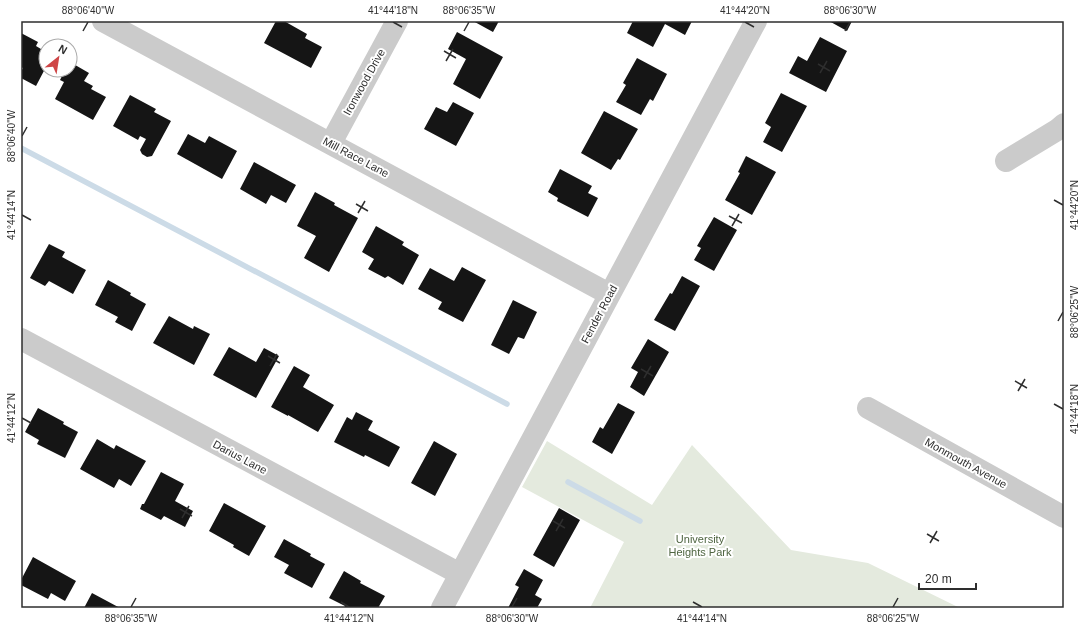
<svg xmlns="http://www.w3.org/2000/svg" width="1085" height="629" font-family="Helvetica,sans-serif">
  <rect width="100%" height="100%" fill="#fff"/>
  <!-- green -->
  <path fill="#e4eade" d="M547 441 652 505 692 445 791 550 868 563 960 608H590L624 542 522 487Z"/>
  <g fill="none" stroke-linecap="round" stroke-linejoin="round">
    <!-- stream -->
    <path stroke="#ccdbe7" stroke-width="5.5" d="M21 148 507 404
      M568 482 640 521"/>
  </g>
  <!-- building -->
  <path fill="#151515" d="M276 21H284L307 34 305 38 322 47 311 68 264 43Z
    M473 21H499L493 32Z
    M633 21H692L685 35 665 24 653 47 627 33Z
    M829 21H852L847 31Z
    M457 32 503 57 480 99 453 84 466 59 448 49Z
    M21 33 38 42 36 46 46 52V67L36 86 21 78V72L23 68 21 67Z
    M820 37 847 51 826 92 789 73 798 56 807 61Z
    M637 58 667 74 653 101 650 99 641 115 616 102 626 85 623 83Z
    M70 62 89 73 84 81 93 86 91 89 106 97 93 120 55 99 64 82 60 80 65 70H70Z
    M781 93 807 106 782 152 763 142 771 127 765 123Z
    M130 95 156 109 154 112 171 121 152 156 147 157 142 154 140 150 146 139 140 136 138 140 113 126Z
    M453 102 474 113 456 146 424 129 436 107 447 112Z
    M604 111 638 129 620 160 618 159 611 170 581 153Z
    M188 134 205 143 209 136 237 151 222 179 177 154Z
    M746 156 776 172 752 215 725 200 740 173 738 172Z
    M254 162 296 185 286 203 271 195 266 204 240 189Z
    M560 169 592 186 588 193 598 198 588 217 557 201 558 198 548 192Z
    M315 192 335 203 334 205 358 218 329 272 304 258 316 236 297 226Z
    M714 217 737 230 714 271 694 260 701 248 697 246Z
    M376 226 404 242 402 245 419 255 403 285 388 276 385 278 368 269 374 259 362 252Z
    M49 244 65 252 62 257 86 270 73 294 49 281 45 286 30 278Z
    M462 267 486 280 463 322 438 309 442 302 418 289 430 268 454 281Z
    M682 276 700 286 675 331 654 320 670 293 672 294Z
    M108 280 131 293 130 295 146 304 132 331 115 322 118 317 95 305Z
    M513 300 537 312 524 339 518 337 509 354 491 345Z
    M169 316 193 329 194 326 210 334 194 365 153 343Z
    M648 339 669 352 644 396 630 387 638 372 631 368Z
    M229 347 256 362 264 348 279 356 256 398 213 375Z
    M294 366 310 375 303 387 334 405 318 432 288 415V416L271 407Z
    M618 403 635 412 612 454 592 442 600 427 603 429Z
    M38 408 64 422 63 424 78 432 65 458 37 444 39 440 25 432Z
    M356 412 373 421 368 430 400 447 389 467 365 455 364 457 334 442 347 417 352 420Z
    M97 439 114 449 116 445 146 461 131 486 119 479 114 488 80 469Z
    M434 441 457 454 435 496 411 483Z
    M161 472 184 484 175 501 193 511 185 527 164 516 161 520 140 509 142 504H144Z
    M224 503 266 526 249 556 233 547 234 545 209 531Z
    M559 508 580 520 554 567 533 555Z
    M284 539 311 554 310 556 325 564 312 588 284 573 289 565 274 557Z
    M33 557 76 581 65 601 51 593 48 599 21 585V580Z
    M524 569 543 580 535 595 542 599 537 608H508L519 587 515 585Z
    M344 571 361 581 360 583 385 596 378 608H344L345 606 329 598Z
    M92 593 120 608H84Z"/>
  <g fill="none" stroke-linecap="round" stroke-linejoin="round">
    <!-- minor -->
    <path stroke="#cbcbcb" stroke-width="22" d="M103 21 609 294
      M331 143 397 21
      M1006 161 1057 130 1064 124
      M21 339 460 574
      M868 408 1064 517
      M442 608 756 21"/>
  </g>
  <!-- ticks -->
  <path fill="none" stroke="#2e2e2e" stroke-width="1.5" d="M393 22 402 27M745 22 754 27M83 31 88 22M464 31 469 22M845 31 850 22M444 51 456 58M446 61 453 49M818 64 830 71M820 73 827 61M22 136 27 127M1054 200 1063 205M356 204 368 211M358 213 365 201M22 215 31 220M729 216 742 223M732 226 739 214M1058 321 1063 312M268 356 280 363M270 366 277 354M641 369 653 376M644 378 651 366M1015 381 1027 388M1018 391 1025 379M1054 404 1063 409M22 418 31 423M180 509 192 516M182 518 189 506M553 521 565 528M556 531 563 519M927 534 939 541M930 543 937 531M341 602 349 607M693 602 702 607M131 607 136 598M512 607 517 598M893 607 898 598"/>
  <g text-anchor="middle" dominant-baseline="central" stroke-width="4" stroke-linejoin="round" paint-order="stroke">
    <!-- street labels -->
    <g font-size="11" fill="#2e2e2e" stroke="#fff">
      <text transform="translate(364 82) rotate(-61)">Ironwood Drive</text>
      <text transform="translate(356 157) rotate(28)">Mill Race Lane</text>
      <text transform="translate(599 314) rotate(-62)">Fender Road</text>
      <text transform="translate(240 457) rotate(28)">Darius Lane</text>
      <text transform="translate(966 463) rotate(29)">Monmouth Avenue</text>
    </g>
    <!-- park labels -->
    <g font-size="11" fill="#4f6541" stroke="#fff">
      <text x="700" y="539">University<tspan x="700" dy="13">Heights Park</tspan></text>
    </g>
  </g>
  <!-- border -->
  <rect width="1085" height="629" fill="none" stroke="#ffffff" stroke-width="44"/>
  <!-- north arrow -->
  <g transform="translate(58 58) rotate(30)"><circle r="19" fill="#ffffff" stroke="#ababab"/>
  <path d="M0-3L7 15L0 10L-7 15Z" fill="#cf4647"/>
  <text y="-6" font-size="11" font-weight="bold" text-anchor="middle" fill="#2e2e2e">N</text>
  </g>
  <!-- scale -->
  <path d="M919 583v6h57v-6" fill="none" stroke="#2e2e2e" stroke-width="2"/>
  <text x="925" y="583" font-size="12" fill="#2e2e2e" stroke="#ffffff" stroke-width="3" paint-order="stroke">20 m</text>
  <rect x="22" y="22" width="1041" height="585" fill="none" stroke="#2e2e2e" stroke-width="1.5"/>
  <g font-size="10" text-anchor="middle" fill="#2e2e2e">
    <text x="88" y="14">88°06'40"W</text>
    <text x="393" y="14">41°44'18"N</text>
    <text x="469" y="14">88°06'35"W</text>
    <text x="745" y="14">41°44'20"N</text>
    <text x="850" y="14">88°06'30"W</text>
    <text transform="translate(11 136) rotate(-90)" y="4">88°06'40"W</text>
    <text transform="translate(1074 205) rotate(-90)" y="4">41°44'20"N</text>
    <text transform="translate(11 215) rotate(-90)" y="4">41°44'14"N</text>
    <text transform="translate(1074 312) rotate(-90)" y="4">88°06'25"W</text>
    <text transform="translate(1074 409) rotate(-90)" y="4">41°44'18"N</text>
    <text transform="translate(11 418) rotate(-90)" y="4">41°44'12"N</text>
    <text x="131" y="622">88°06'35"W</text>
    <text x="349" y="622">41°44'12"N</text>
    <text x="512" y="622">88°06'30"W</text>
    <text x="702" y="622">41°44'14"N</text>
    <text x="893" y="622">88°06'25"W</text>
  </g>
</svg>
